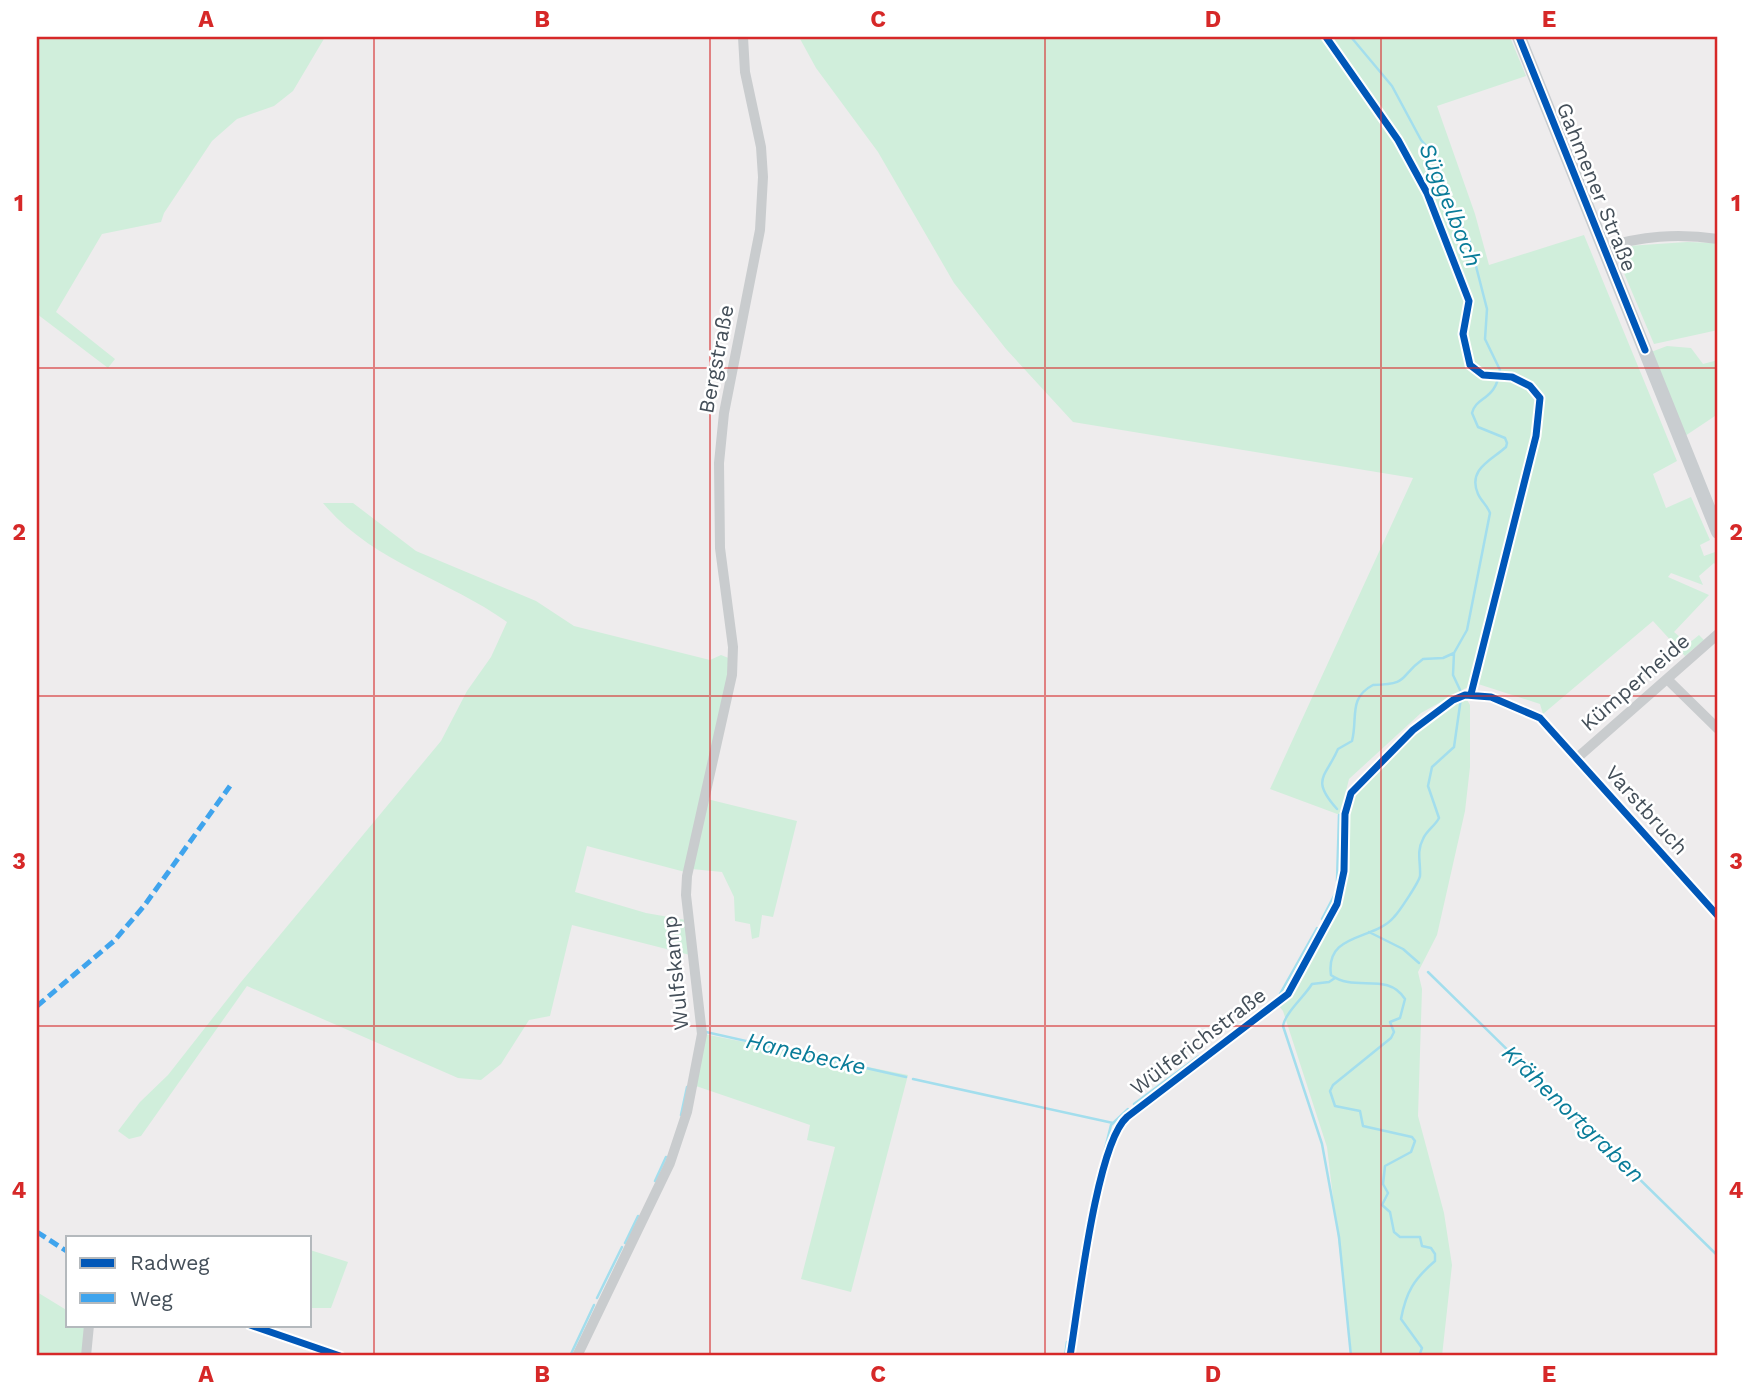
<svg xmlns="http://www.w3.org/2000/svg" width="1755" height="1393" font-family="'Work Sans',sans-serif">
  <rect width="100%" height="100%" fill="#eeeced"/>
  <!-- green -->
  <path fill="#d0eedb" d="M37 37H325L293 91 274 106 237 119 212 141 164 213 161 222 102 234 56 312 115 359 108 368 37 314Z
    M799 37H1510L1526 76 1437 106 1475 214 1489 265 1584 235 1677 461 1653 474 1666 508 1691 497 1710 540 1700 545 1704 556 1715 552 1718 567 1714 563 1699 576 1703 585 1671 573 1668 577 1709 595 1674 632 1688 644 1699 635 1704 640 1685 656 1653 621 1543 714 1540 704 1475 683 1421 713 1349 779 1340 815 1270 789 1413 478 1073 422 1006 349 954 283 878 152 816 68Z
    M1687 242 1718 243V330L1654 344 1613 247Z
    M1667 346 1691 348 1703 364 1718 360V414L1685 436 1651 352Z
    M323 503H353L416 551 536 601 574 626 710 660 721 655 731 659 685 872 587 846 575 892 646 913 686 920 690 955 572 925 550 1016 529 1020 501 1064 481 1080 458 1078 247 986 141 1136 129 1139 118 1131 140 1102 168 1075 241 982 441 741 467 691 491 657 507 622C447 579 372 562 323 503Z
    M1466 698 1470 705V767L1465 811 1437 935 1418 972 1422 989 1418 1116 1444 1213 1452 1265 1442 1356H1352L1327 1147 1283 1011 1277 1004 1338 904 1353 791 1429 718Z
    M707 799 797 821 773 917 762 915 759 937 752 939 750 924 735 921 734 897 722 872 692 869Z
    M704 1034 908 1075 851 1292 801 1279 835 1147 807 1140 810 1125 696 1086Z
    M310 1250 348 1262 331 1308H310Z
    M37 1292 68 1311V1325H85L82 1356H37Z"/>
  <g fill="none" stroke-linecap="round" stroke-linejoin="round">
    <!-- stream -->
    <path stroke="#a3deed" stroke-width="2.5" d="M1351 37 1392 86 1421 140 1437 158 1449 205 1469 239 1487 309 1485 339 1500 370C1496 401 1476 396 1472 413L1478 427 1505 438 1507 443 1506 447C1492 460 1467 469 1478 494 1481 501 1487 505 1490 513L1467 630 1454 653 1453 675 1461 692
      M1337 809C1310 779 1326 777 1338 749L1352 741C1358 718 1348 698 1373 685 1411 684 1398 677 1423 659L1443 658 1454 653
      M1337 881 1339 815
      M1322 919 1335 894
      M1369 932 1403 949 1419 963
      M1428 972 1718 1256
      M1335 978 1329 982 1312 984C1304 997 1285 1013 1283 1026L1322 1144 1339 1237 1351 1356
      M1280 994 1317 928
      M706 1032 906 1077
      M913 1079 1113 1123
      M1134 1104 1199 1056
      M681 1115 687 1087
      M1105 1149 1111 1125 1128 1109
      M655 1181 666 1157
      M625 1243 638 1216
      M597 1298 622 1247
      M570 1356 594 1305
      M1065 1356 1067 1342
      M1419 1356 1422 1348 1401 1319C1406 1292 1414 1279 1435 1261V1254L1431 1248 1422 1246 1420 1237H1400L1394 1232 1390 1212 1382 1205 1388 1193 1383 1184 1385 1166 1411 1152 1415 1141 1412 1137 1363 1126 1360 1111 1335 1106 1330 1091 1333 1085 1391 1038 1394 1032 1390 1022 1400 1018 1405 999C1387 971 1355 993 1331 975 1325 932 1374 941 1394 917 1399 912 1419 882 1420 876 1421 863 1416 852 1423 839 1426 831 1435 826 1439 818L1428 786 1432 767 1454 747 1461 698"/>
    <!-- minor -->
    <path stroke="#c9ccce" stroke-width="10" d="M1602 248C1642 236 1677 233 1718 239
      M1667 679 1718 729
      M1577 758 1718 634
      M250 1325 340 1356
      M86 1356 89 1325
      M577 1356 670 1163 687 1112 702 1034 686 895 687 876 732 675 733 647 720 548 719 463 724 413 760 230 763 177 761 147 745 72 743 37
      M1070 1356C1078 1309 1096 1144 1127 1117L1288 994 1337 904 1344 871 1345 814 1351 793 1413 730 1453 700 1465 695 1491 697 1540 718 1718 916"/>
    <!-- secondary -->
    <path stroke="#c9cdd0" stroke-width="14" d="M1519 37 1718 532"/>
    <!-- quiet -->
    <path stroke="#3fa4ed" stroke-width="5" stroke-dasharray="10 5" stroke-linecap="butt" d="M37 1006 114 941 144 906 230 786
      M37 1232 68 1252"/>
    <defs>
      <path id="cycleway" d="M1326 37 1398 140 1427 193 1469 301 1463 334 1470 365 1483 375 1512 377 1530 386 1540 398 1536 436 1471 694
        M1519 37 1645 350
        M250 1325 340 1356
        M1070 1356C1078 1309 1096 1144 1127 1117L1288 994 1337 904 1344 871 1345 814 1351 793 1413 730 1453 700 1465 695 1491 697 1540 718 1718 916"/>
    </defs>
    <!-- cycleway casing -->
    <use href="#cycleway" stroke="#fff" stroke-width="11"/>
    <!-- cycleway -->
    <use href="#cycleway" stroke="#0057b8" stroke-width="7"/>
  </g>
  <!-- grid -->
  <path fill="none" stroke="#d62828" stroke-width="2" stroke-opacity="0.55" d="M374 37V1356M710 37V1356M1045 37V1356M1381 37V1356M37 368H1718M37 696H1718M37 1026H1718"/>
  <g text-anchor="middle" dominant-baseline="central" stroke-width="5" stroke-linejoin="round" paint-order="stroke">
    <!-- street labels -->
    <g font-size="21" fill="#444f59" stroke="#fff">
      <text transform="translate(1597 187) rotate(68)">Gahmener Straße</text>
      <text transform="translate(716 359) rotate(-79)">Bergstraße</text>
      <text transform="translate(1635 682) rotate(-41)">Kümperheide</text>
      <text transform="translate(1647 810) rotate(48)">Varstbruch</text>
      <text transform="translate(675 973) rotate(-96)">Wulfskamp</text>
      <text transform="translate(1198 1041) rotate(-37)">Wülferichstraße</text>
    </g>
    <!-- water labels -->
    <g font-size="23" font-style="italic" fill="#097c99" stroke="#fff">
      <text transform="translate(1450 205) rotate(68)">Süggelbach</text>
      <text transform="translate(806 1054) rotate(13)">Hanebecke</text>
      <text transform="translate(1573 1114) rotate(44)">Krähenortgraben</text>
    </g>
  </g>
  <!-- border -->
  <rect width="1755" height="1393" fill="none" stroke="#ffffff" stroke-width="77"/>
  <!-- legend -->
  <rect x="66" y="1236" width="245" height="91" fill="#ffffff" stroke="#b4b9bd" stroke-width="2"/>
  <rect x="80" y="1258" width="35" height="10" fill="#0057b8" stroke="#b4b9bd" stroke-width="2"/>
  <text x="130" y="1270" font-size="21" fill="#444f59">Radweg</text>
  <rect x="80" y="1293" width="35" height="10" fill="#3fa4ed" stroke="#b4b9bd" stroke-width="2"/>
  <text x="130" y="1306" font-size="21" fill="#444f59">Weg</text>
  <rect x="38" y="38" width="1678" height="1316" fill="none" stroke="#d62828" stroke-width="2.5"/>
  <g font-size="23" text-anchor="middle" font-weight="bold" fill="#d62828">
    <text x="206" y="27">A</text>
    <text x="542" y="27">B</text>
    <text x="878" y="27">C</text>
    <text x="1213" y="27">D</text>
    <text x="1549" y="27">E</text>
    <text x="19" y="211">1</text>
    <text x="1736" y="211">1</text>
    <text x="19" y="540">2</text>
    <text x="1736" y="540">2</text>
    <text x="19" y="869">3</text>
    <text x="1736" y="869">3</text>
    <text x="19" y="1198">4</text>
    <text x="1736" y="1198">4</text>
    <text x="206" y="1382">A</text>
    <text x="542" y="1382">B</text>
    <text x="878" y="1382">C</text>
    <text x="1213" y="1382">D</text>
    <text x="1549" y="1382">E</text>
  </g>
</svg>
